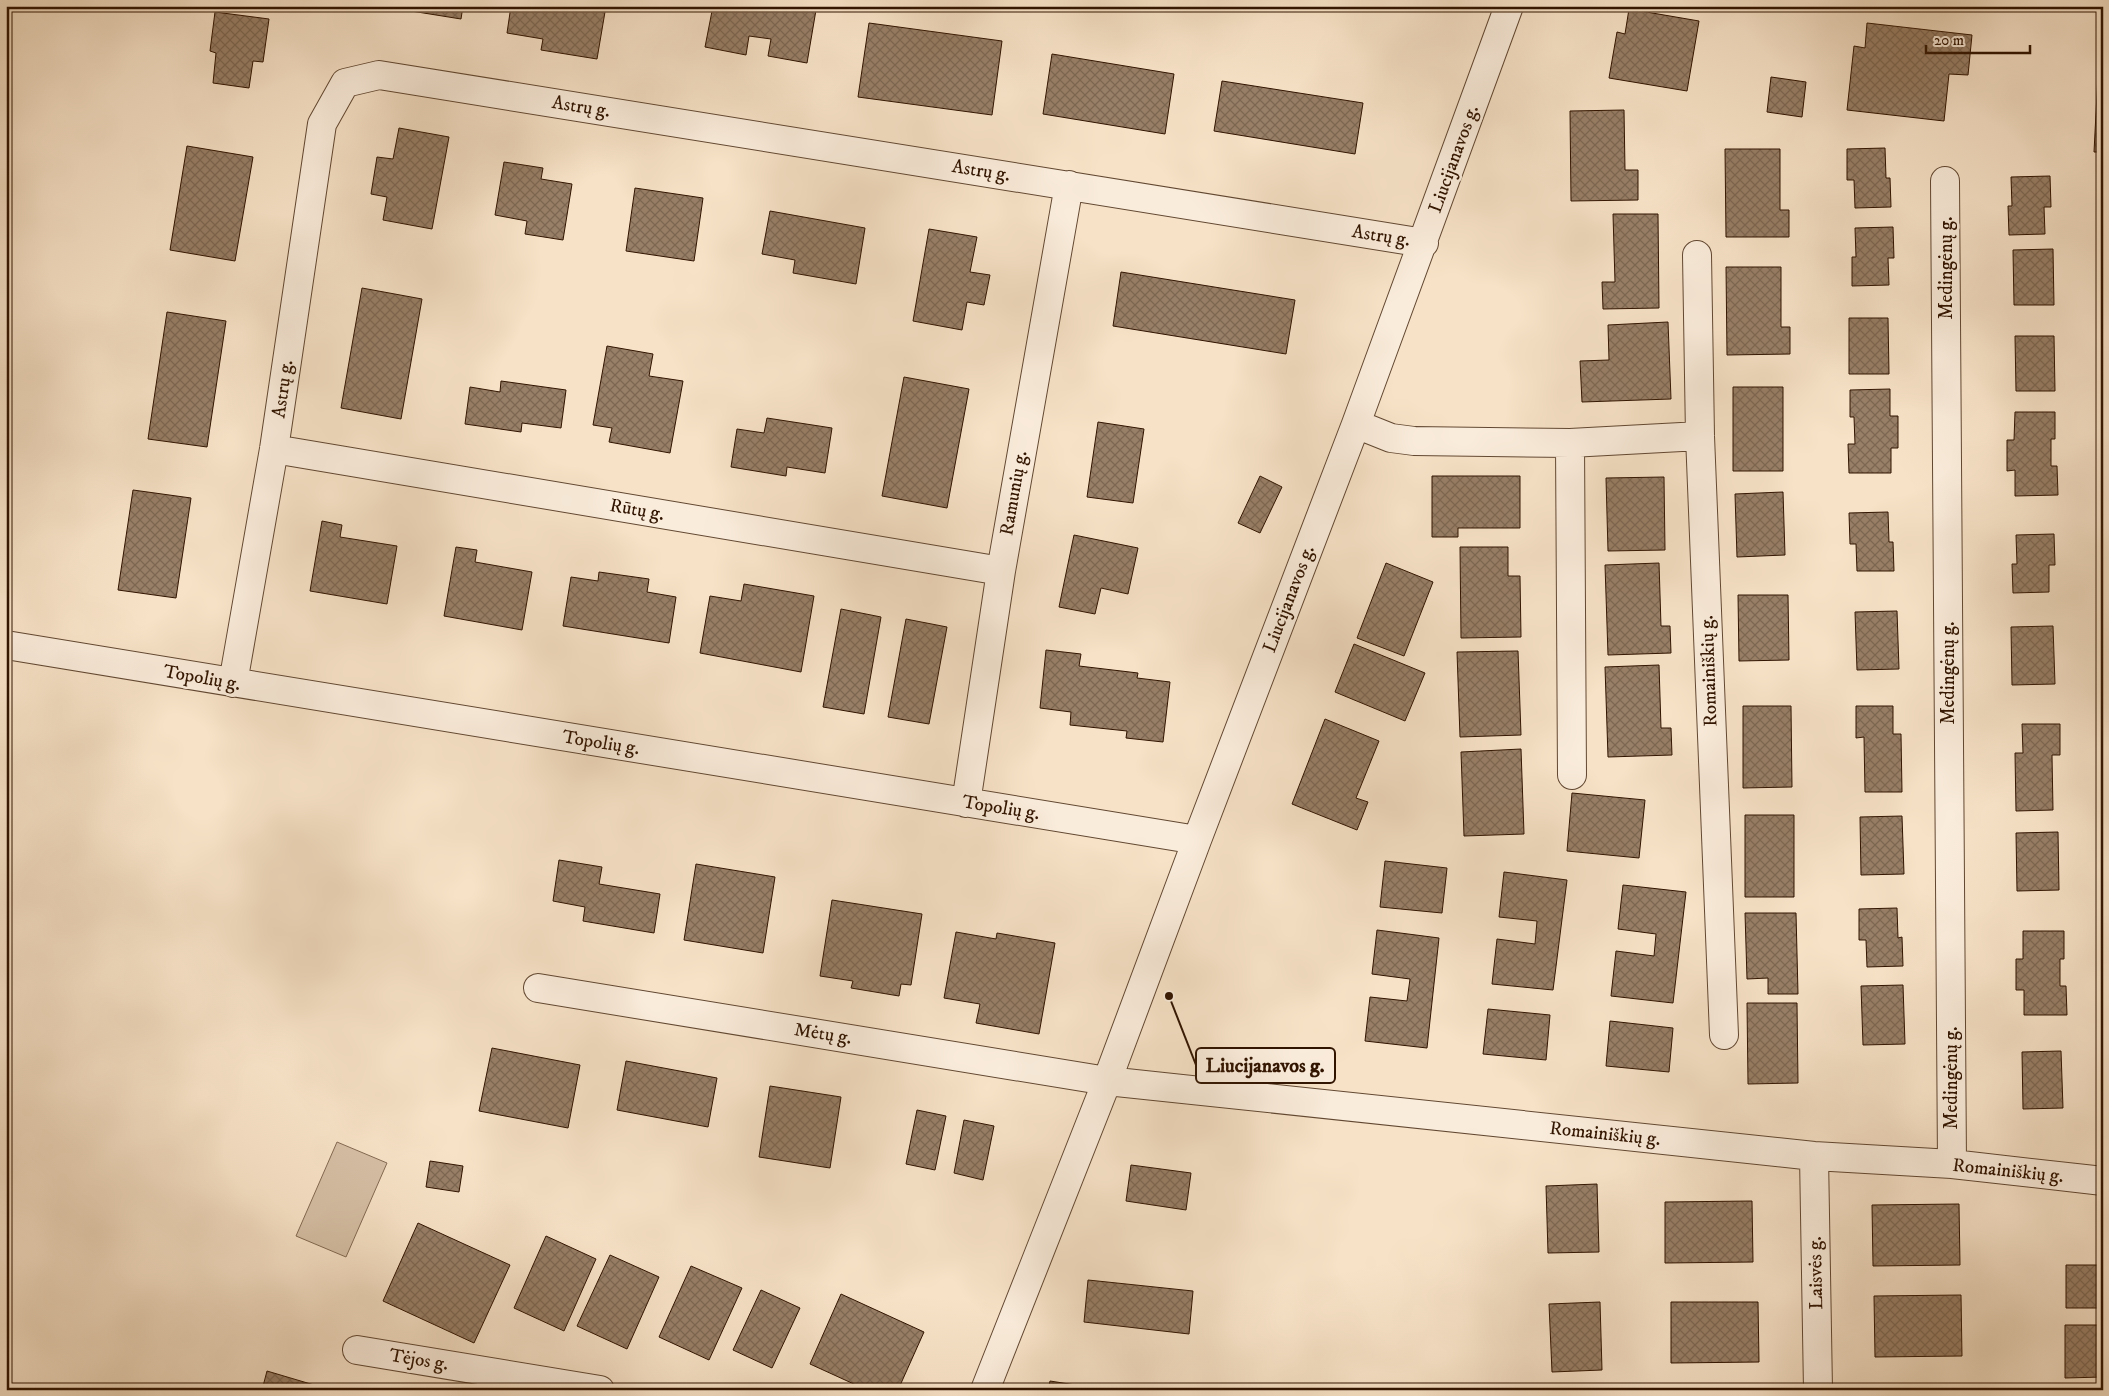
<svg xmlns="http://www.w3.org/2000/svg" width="2109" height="1396" font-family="'IM FELL DW Pica',serif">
  <defs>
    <pattern id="building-cross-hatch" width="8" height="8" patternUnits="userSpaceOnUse" patternTransform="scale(1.25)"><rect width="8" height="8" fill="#987f67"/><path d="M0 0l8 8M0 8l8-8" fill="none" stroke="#7d6752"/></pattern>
  </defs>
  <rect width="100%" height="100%" fill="#f7e2c7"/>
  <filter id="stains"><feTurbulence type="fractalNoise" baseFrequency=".004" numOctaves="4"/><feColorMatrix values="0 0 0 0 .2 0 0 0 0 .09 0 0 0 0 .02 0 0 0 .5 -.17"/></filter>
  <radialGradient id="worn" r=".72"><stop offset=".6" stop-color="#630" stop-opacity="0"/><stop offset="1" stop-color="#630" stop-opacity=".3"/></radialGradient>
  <!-- pitch -->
  <path fill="#d5bfa5" stroke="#836a52" d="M337 1142 387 1163 346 1257 296 1236Z"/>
  <!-- building -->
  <path fill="url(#building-cross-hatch)" stroke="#311400" d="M380 6H463L461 19Z
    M511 6H606L597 59 541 50 543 39 507 33Z
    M713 6H794L816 10 807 63 768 56 771 39 749 36 746 55 705 47Z
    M2099 6H2103V32L2099 31Z
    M1629 9 1699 21 1687 91 1609 78 1617 32 1625 34Z
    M215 12 269 19 263 62 253 61 249 88 213 83 216 53 210 51Z
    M869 23 1002 41 992 115 858 97Z
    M1867 23 1972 35 1968 75 1949 74 1944 121 1847 110 1854 46 1865 48Z
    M1052 54 1174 74 1165 134 1043 114Z
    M2099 54H2103V152H2094Z
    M1771 77 1806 82 1802 117 1767 112Z
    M1222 81 1363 103 1355 154 1214 131Z
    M1624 110 1625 170H1638V200L1571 201 1570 111Z
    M399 128 449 137 432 229 383 220 387 197 371 194 377 157 393 159Z
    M187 146 253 157 235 261 170 250Z
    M1885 148 1886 178H1890L1891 207 1855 208 1854 180H1847V149Z
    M1725 149H1780V210H1789V237H1726Z
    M504 162 543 168 541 179 572 184 563 240 525 234 527 221 495 215Z
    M2050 176 2051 207H2044L2045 234 2009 235 2008 206H2012L2011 177Z
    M635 188 703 198 694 261 626 251Z
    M770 211 865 228 856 284 793 273 795 260 762 254Z
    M1613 214H1658L1659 308 1603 309 1602 282H1615Z
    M1893 227 1894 258H1888L1889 285 1852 286V257H1856L1855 228Z
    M929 229 977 237 970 272 990 275 984 305 967 302 962 330 913 321Z
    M2053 249 2054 305H2014L2013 250Z
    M1726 267H1781V327H1790V354L1727 355Z
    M1121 272 1295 300 1286 354 1113 326Z
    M362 288 422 299 401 419 341 408Z
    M167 312 226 321 207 447 148 439Z
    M1849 318H1888L1889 374H1849Z
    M1668 322 1671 399 1582 402 1580 361 1609 360 1608 325Z
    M2015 336H2054L2055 391H2016Z
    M607 346 653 354 649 376 683 381 670 453 609 442 612 428 593 425Z
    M904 377 969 389 947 508 882 496Z
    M501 381 566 390 561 428 522 423 521 432 465 424 470 387 500 392Z
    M1733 387H1783V471H1733Z
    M1890 389V416H1898V448H1891V473H1849L1848 444H1855L1854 417H1850V390Z
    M2015 412H2055V439H2051V466H2057L2058 495 2015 496V470L2007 471V440H2014Z
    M767 418 832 428 825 473 787 467 786 476 731 467 737 429 764 433Z
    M1098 422 1144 429 1133 503 1087 497Z
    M1260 476 1282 487 1260 533 1238 523Z
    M1432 476H1520V528H1458V537H1432Z
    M1664 477 1665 550 1608 551 1606 478Z
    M133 490 191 498 176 598 118 590Z
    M1783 492 1785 555 1737 557 1735 494Z
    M1888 512 1889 542H1893L1894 571H1857L1856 544H1850L1849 513Z
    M322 521 342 525 340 537 397 546 387 604 310 591Z
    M2054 534 2055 565H2049V592L2013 593 2012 564H2017L2016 535Z
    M1074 535 1138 548 1128 594 1101 588 1095 614 1059 607Z
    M456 547 477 550 475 562 532 572 522 630 444 616Z
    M1460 547H1508V576H1520L1521 637 1461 638Z
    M1386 563 1433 582 1404 656 1357 638Z
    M1659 563 1661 626H1670L1671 653 1608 655 1605 565Z
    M599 572 649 579 647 592 676 597 669 643 563 626 571 577 598 581Z
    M744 584 814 596 801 672 700 653 710 596 741 601Z
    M1738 595H1788L1789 660 1739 661Z
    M841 609 881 617 864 714 823 707Z
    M1897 611 1899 669 1857 670 1855 612Z
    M906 619 947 627 929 724 888 717Z
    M2053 626 2055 684 2012 685 2011 627Z
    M1354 644 1425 673 1405 721 1335 692Z
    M1046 650 1081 654 1079 666 1138 673 1137 678 1170 682 1163 742 1126 738 1127 731 1070 725 1071 712 1040 708Z
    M1518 651 1521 735 1460 737 1457 652Z
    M1659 665 1661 728H1671L1672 755 1608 757 1605 667Z
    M1743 706H1791L1792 787 1743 788Z
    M1856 706H1893V734H1901L1902 792H1865L1864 737 1856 738Z
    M1325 719 1379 741 1356 798 1368 802 1357 830 1292 804Z
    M2022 724H2060V755H2052L2053 810 2016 811 2015 753H2023Z
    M1521 749 1524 834 1464 836 1461 752Z
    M1572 793 1645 800 1639 858 1567 851Z
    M1745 815H1794V897H1745Z
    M1902 816 1904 874 1861 875 1860 817Z
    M2058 832 2059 890 2017 891 2016 833Z
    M559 860 602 867 599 884 660 894 654 933 583 921 585 907 553 901Z
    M1385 861 1447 868 1442 913 1380 907Z
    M696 864 775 877 763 953 684 940Z
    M1504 872 1567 880 1553 990 1492 984 1497 939 1535 944 1537 921 1499 917Z
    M1623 885 1686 892 1673 1003 1611 996 1616 951 1654 956 1656 934 1618 929Z
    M832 900 922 914 911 985 901 984 899 996 851 988 853 981 820 976Z
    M1897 908 1898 938 1902 937 1903 966 1867 967 1866 940H1859V909Z
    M1745 913H1796L1798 994H1768V978L1747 979Z
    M1377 930 1439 938 1427 1048 1365 1041 1370 997 1407 1001 1410 979 1372 974Z
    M2023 931H2064V959H2060V986H2066L2067 1015H2024V990H2016V959H2023Z
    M956 932 996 939 997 933 1055 943 1039 1034 976 1023 980 1004 944 998Z
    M1903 985 1905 1044 1863 1045 1861 986Z
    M1747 1003H1797L1798 1083 1748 1084Z
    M1488 1009 1550 1015 1546 1060 1483 1054Z
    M1610 1021 1673 1028 1669 1072 1606 1066Z
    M492 1048 580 1065 568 1128 479 1111Z
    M2061 1051 2063 1108 2023 1109 2022 1052Z
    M626 1061 717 1078 708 1127 617 1110Z
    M770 1086 841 1097 830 1168 759 1157Z
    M917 1110 946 1116 935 1170 906 1164Z
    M964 1120 994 1126 983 1180 954 1173Z
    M430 1161 463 1166 459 1192 426 1187Z
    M1131 1165 1191 1173 1186 1210 1126 1201Z
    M1597 1184 1599 1252 1548 1253 1546 1186Z
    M1752 1201 1753 1262 1665 1263V1202Z
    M1959 1204 1960 1265 1873 1266 1872 1205Z
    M418 1223 510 1265 474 1343 383 1301Z
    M546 1236 596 1259 564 1331 514 1308Z
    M610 1255 659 1277 627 1349 577 1326Z
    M2066 1265H2103V1308H2066Z
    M691 1266 742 1288 709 1360 659 1337Z
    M1088 1280 1193 1291 1189 1334 1084 1322Z
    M761 1290 800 1308 772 1368 733 1350Z
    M841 1294 924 1332 898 1390H867L810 1364Z
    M1961 1295 1962 1356 1875 1357 1874 1296Z
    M1600 1302 1602 1370 1552 1372 1549 1304Z
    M1671 1302H1758L1759 1362 1671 1363Z
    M2065 1325H2103V1377L2065 1378Z
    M267 1371 331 1390H262Z
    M1050 1381 1082 1386V1390H1048Z"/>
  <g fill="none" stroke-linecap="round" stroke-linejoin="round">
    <defs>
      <path id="minor" d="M1945 181 1952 1164
        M1697 255 1700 436 1724 1035
        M1356 424 1391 438 1414 441 1570 443 1572 775
        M1570 443 1700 436
        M274 449 1001 571
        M6 645 1197 840
        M233 683 274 449 322 124 345 83 379 75 1424 243
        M966 803 1001 571 1069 185
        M538 988 1107 1081 1814 1156 1952 1164 2103 1181
        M1814 1156 1818 1390
        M357 1350 600 1390
        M985 1390 1107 1081 1197 840 1356 424 1509 6"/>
    </defs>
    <!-- minor casing -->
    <use href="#minor" stroke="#624832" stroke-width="30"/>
    <!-- minor -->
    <use href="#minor" stroke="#faecdb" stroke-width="28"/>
  </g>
  <g text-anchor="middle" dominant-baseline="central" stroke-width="5" stroke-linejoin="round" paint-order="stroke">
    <!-- street labels -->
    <g font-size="19" fill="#311400" stroke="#faecdb">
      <text transform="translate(581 107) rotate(9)">Astrų g.</text>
      <text transform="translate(1454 159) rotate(-70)">Liucijanavos g.</text>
      <text transform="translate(981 171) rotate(9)">Astrų g.</text>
      <text transform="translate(1381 236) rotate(9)">Astrų g.</text>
      <text transform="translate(1946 268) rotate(-90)">Medingėnų g.</text>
      <text transform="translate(283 389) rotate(-82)">Astrų g.</text>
      <text transform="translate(1014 493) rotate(-80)">Ramunių g.</text>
      <text transform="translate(637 510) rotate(10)">Rūtų g.</text>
      <text transform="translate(1289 599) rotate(-69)">Liucijanavos g.</text>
      <text transform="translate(1709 671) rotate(-92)">Romainiškių g.</text>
      <text transform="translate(1948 673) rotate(-90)">Medingėnų g.</text>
      <text transform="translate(202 678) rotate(10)">Topolių g.</text>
      <text transform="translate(601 743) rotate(9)">Topolių g.</text>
      <text transform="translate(1001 808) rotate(9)">Topolių g.</text>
      <text transform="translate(823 1034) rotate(9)">Mėtų g.</text>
      <text transform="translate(1951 1078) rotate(-90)">Medingėnų g.</text>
      <text transform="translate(1605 1134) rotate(6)">Romainiškių g.</text>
      <text transform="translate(2008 1171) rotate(6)">Romainiškių g.</text>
      <text transform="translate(1816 1273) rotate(-91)">Laisvės g.</text>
      <text transform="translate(419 1360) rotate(9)">Tėjos g.</text>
    </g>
  </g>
  <!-- callouts -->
  <path fill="none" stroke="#311400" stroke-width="2" d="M1169 996L1196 1065"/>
  <circle fill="#311400" stroke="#faecdb" stroke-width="2" cx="1169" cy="996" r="5"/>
  <rect fill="#faecdb" stroke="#311400" stroke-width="2" x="1196" y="1048" width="139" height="35" rx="5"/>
  <g font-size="20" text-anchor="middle" font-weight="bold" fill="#311400">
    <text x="1265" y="1072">Liucijanavos g.</text>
  </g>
  <!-- margin -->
  <rect width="2109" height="1396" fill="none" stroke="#f7e2c7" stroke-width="25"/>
  <rect x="8" y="8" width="2094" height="1381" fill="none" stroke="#311400" stroke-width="2.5"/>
  <rect x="12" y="12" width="2084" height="1371" fill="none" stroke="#311400"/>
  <!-- scale -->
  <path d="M1926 45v8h104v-8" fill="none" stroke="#311400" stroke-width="2.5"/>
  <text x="1934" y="45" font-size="15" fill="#311400" stroke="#faecdb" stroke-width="4" paint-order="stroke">20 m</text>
  <rect width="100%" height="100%" filter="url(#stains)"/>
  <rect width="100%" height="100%" fill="url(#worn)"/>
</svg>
